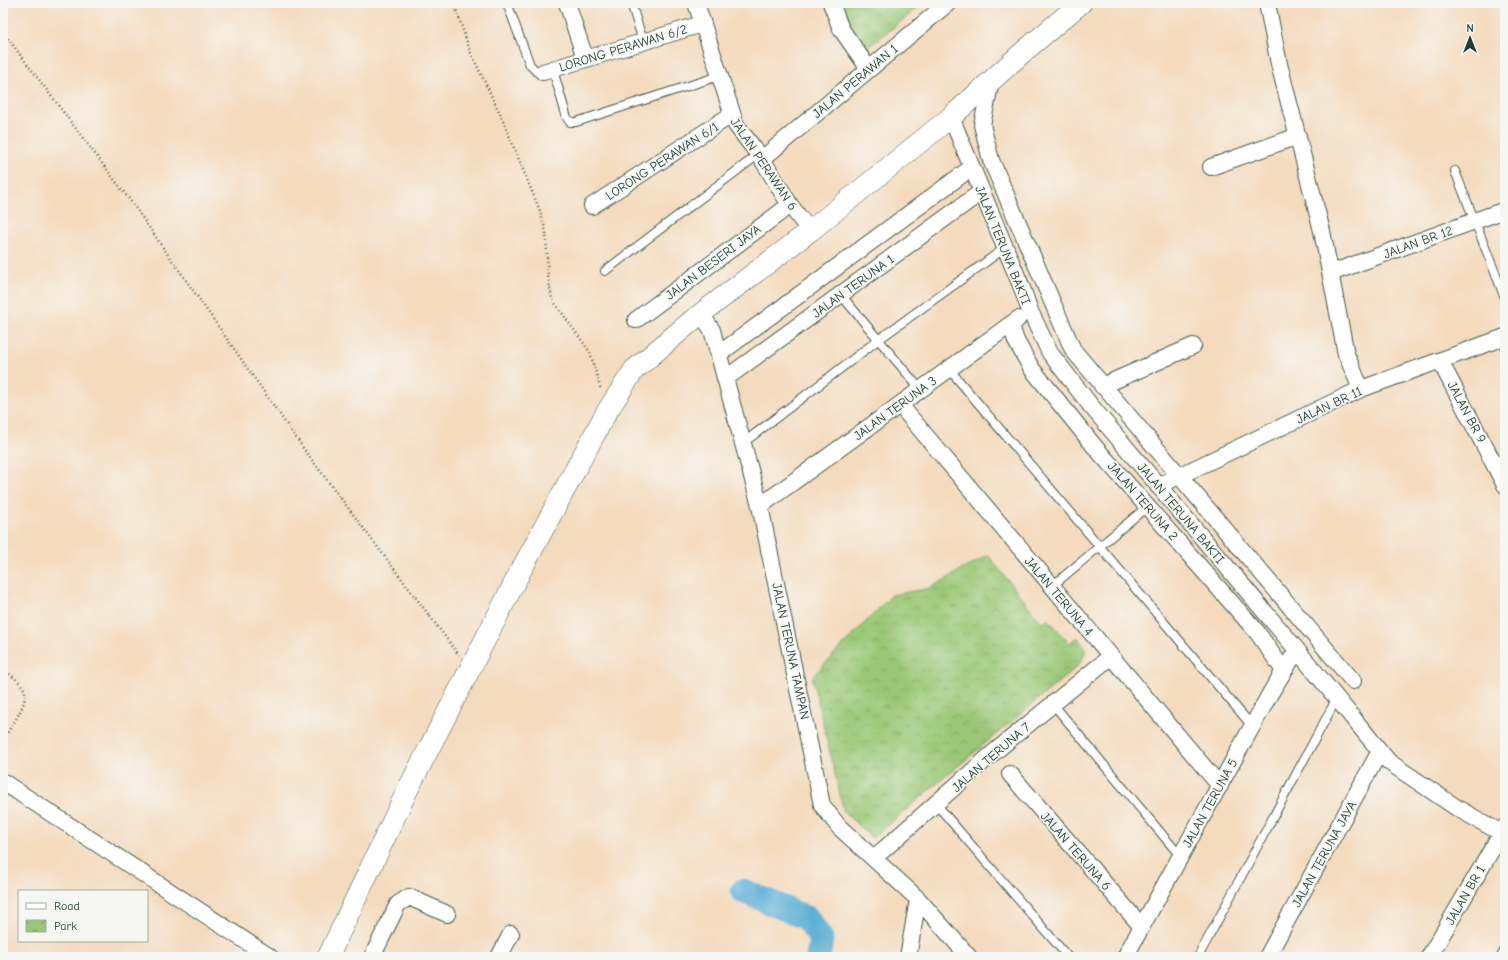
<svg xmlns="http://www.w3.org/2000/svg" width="1508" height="960" font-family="'Comic Neue',sans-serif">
  <defs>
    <pattern id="park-crowns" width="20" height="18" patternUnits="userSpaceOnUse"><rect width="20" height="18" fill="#9ac775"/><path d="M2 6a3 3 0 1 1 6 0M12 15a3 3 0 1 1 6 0" fill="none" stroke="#7da361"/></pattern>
  </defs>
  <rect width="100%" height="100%" fill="#f6f6f2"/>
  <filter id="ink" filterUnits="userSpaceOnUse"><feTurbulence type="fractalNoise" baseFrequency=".025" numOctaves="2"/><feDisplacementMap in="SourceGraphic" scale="8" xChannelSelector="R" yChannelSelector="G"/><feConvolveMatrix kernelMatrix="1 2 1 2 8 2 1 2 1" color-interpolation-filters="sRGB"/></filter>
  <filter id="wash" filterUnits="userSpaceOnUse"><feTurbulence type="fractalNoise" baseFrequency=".012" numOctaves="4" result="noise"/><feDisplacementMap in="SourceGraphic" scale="16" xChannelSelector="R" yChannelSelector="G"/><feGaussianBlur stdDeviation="0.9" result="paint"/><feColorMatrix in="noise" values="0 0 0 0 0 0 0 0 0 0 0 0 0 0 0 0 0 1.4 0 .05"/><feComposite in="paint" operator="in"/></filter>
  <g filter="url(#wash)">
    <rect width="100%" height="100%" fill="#f4dbbe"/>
    <!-- park -->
    <path fill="url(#park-crowns)" stroke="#5c8254" d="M842 3H924L865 50 849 25Z
      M988 555 1041 622 1048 619 1069 643 1078 637 1086 651 1078 666 872 838 844 812 812 677 892 595 930 588Z"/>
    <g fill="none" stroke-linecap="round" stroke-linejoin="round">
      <!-- river -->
      <path stroke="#58aed4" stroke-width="25" d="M743 891 807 918 821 939 818 957"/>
    </g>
  </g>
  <g filter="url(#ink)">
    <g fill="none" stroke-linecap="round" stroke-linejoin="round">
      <defs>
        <path id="service" d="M507 3 530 65 537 72H543
          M631 3 643 41
          M553 70 567 118 570 122H576L719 76
          M1455 171 1505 298
          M605 271 759 154
          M841 295 920 389
          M949 369 1252 726
          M743 443 878 340 1005 248
          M1051 587 1148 506
          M1053 704 1181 857
          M936 804 1068 957
          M1198 957 1337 698
          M1501 957 1505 949"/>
        <path id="minor" d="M567 3 585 58
          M696 3 736 125 762 159 790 205 810 231
          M831 3 841 29 869 69
          M1267 3 1279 64 1322 231 1346 354 1361 389
          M543 72 702 24
          M991 81 982 125 991 160 1073 350 1353 681
          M951 117 1022 288 1030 311 1050 353 1091 406 1297 650 1389 762 1457 808 1505 835
          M762 159 948 3
          M1211 167 1298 136
          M592 206 731 115
          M1331 273 1505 210
          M701 314 712 330 760 506 822 805 839 827 918 899 908 957
          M636 320 790 205
          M1011 324 1016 341 1032 369 1095 447 1257 632 1284 671
          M719 354 971 168
          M1440 361 1505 485
          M725 379 981 192
          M1102 386 1193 346
          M900 405 1220 786
          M1158 486 1361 389 1505 337
          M760 506 1018 319
          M1010 774 1142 927
          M3 782 270 957
          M874 858 992 754 1110 657
          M918 899 969 957
          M372 957 398 904 409 897 447 914
          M499 957 511 934
          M1125 957 1271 692 1297 650
          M1267 957 1380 751
          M1429 957 1505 827"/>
        <path id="tertiary" d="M328 957 407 791 519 574 606 413 634 370 694 319 810 231 951 117 1022 53 1081 3"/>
      </defs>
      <!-- service casing -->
      <use href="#service" stroke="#3f5549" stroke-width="10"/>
      <!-- minor casing -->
      <use href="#minor" stroke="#3f5549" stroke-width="18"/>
      <!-- tertiary casing -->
      <use href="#tertiary" stroke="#3f5549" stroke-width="22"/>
      <!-- path -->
      <path stroke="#3f5549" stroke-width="2.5" stroke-dasharray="1 3" stroke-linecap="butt" d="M454 3 470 51 501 116 540 211 546 232 548 276 552 299 590 352 601 390
        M3 32 132 203 306 452 459 655
        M3 669C10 675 19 680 24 689 30 702 10 728 3 740"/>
      <!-- service -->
      <use href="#service" stroke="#fff" stroke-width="8"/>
      <!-- minor -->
      <use href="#minor" stroke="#fff" stroke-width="16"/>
      <!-- tertiary -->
      <use href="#tertiary" stroke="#fff" stroke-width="21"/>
    </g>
  </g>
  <g text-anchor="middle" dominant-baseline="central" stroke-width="3.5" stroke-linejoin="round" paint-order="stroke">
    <!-- street labels -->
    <g font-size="13" fill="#1f3d34" stroke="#f6f6f2">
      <text transform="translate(623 48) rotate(-17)">LORONG PERAWAN 6/2</text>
      <text transform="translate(855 81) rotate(-40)">JALAN PERAWAN 1</text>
      <text transform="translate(662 161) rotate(-33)">LORONG PERAWAN 6/1</text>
      <text transform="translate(764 164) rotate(56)">JALAN PERAWAN 6</text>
      <text transform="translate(1418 242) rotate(-20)">JALAN BR 12</text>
      <text transform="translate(1003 245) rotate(68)">JALAN TERUNA BAKTI</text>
      <text transform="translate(713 262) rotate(-37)">JALAN BESERI JAYA</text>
      <text transform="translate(853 286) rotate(-36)">JALAN TERUNA 1</text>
      <text transform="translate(1329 405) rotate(-25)">JALAN BR 11</text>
      <text transform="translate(895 408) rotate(-36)">JALAN TERUNA 3</text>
      <text transform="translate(1467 412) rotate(62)">JALAN BR 9</text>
      <text transform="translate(1143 501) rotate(49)">JALAN TERUNA 2</text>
      <text transform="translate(1181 513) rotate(50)">JALAN TERUNA BAKTI</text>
      <text transform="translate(1059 596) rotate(50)">JALAN TERUNA 4</text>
      <text transform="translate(791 651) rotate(78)">JALAN TERUNA TAMPAN</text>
      <text transform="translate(991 757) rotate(-41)">JALAN TERUNA 7</text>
      <text transform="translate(1210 803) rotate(-61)">JALAN TERUNA 5</text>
      <text transform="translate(1076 851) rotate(49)">JALAN TERUNA 6</text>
      <text transform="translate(1324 854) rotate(-61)">JALAN TERUNA JAYA</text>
      <text transform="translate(1465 895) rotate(-60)">JALAN BR 1</text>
    </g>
  </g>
  <!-- margin -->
  <rect width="1508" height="960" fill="none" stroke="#f6f6f2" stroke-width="16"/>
  <!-- legend -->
  <rect x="18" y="890" width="130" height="52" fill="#f6f6f2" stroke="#a0aca6"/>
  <rect x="26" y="903" width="20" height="6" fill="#ffffff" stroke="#a0aca6"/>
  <text x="54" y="910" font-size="12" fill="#1f3d34">Road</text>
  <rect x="26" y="920" width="20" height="12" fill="url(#park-crowns)" stroke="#a0aca6"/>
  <text x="54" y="930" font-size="12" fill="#1f3d34">Park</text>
  <!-- north arrow -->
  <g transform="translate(1470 38)" stroke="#f6f6f2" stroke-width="3" paint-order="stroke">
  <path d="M0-3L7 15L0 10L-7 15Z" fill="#1f3d34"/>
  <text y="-6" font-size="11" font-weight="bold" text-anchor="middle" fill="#1f3d34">N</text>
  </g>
</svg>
